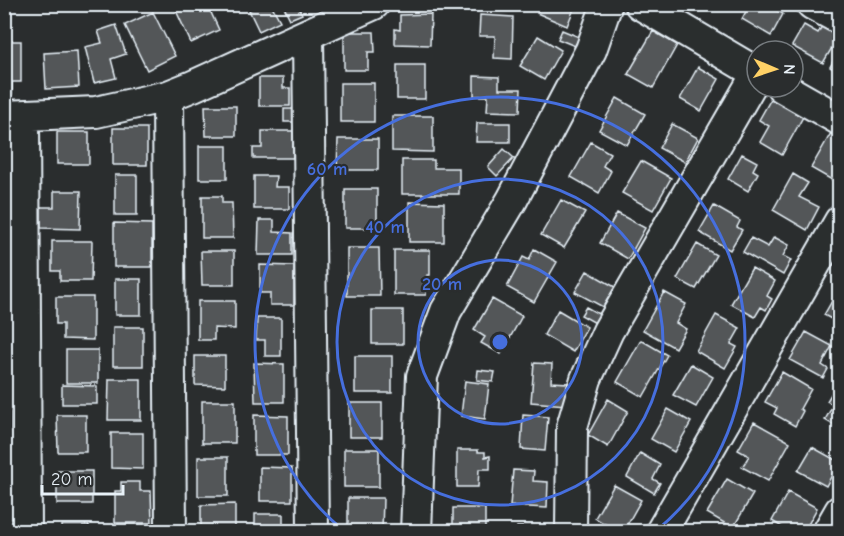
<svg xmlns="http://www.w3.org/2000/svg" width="844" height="536" font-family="'Comic Neue',sans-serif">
  <rect width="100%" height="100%" fill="#2a2d2e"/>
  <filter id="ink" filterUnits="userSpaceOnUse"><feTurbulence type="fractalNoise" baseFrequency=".0167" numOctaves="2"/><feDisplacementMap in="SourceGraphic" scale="12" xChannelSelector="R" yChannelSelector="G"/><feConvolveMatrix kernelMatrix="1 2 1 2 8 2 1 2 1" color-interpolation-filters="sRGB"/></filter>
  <g filter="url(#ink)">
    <!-- building -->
    <path fill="#535759" stroke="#e8f1f8" stroke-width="1.5" d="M173 4H207L219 30 191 43Z
      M261 4H271L280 21 259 31 249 10Z
      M297 4 302 14 290 19 283 5Z
      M541 4H576L567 26 537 13Z
      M750 4H766L783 14 771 36 742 19Z
      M153 12 175 56 147 70 125 25Z
      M431 14 430 45 395 44V29L400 30V15Z
      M480 15 513 17 512 59 494 58 495 36H479Z
      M116 25 126 54 111 59 116 78 94 83 85 47 102 43 98 31Z
      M804 25 818 33 822 26 839 36 823 63 792 46Z
      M562 30 579 37 575 46 558 39Z
      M653 31 677 45 653 88 628 74Z
      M344 32H374L375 52H368V70H344Z
      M538 36 561 50 544 80 520 66Z
      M4 41H21V82H12V94H4Z
      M840 49V73L830 67Z
      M77 51 79 87 46 89 44 53Z
      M397 65H425V99H397Z
      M698 67 719 79 701 111 680 99Z
      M474 76 499 77V89H521L520 112 487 111 488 96H474Z
      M259 78H283V88H290V106H259Z
      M340 83H374V122H340Z
      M772 97 804 115 782 155 760 142 769 126 759 120Z
      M617 98 645 114 627 145 599 130Z
      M205 106H236V136H206Z
      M284 109H302V122H284Z
      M392 116H433V152L392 151Z
      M477 123H510V142H476Z
      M672 124 698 138 685 162 659 148Z
      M113 128H147V165H113Z
      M262 131H293V158H253V148H262Z
      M57 132H89V164H57Z
      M831 133 840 138 839 184 811 168Z
      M338 139H378V170H337Z
      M591 142 610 153 603 166 611 171 599 193 571 177Z
      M199 146H227V179H199Z
      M504 149 514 158 497 176 488 167Z
      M742 154 757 162 753 170 758 173 748 191 728 179Z
      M402 160H434V168H459V194H402Z
      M641 161 671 178 653 210 622 193Z
      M793 174 808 183 799 197 819 207 807 230 773 210Z
      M115 175H137V215H115Z
      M254 176H276L275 187H289V209H254Z
      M345 189H377V228H345Z
      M54 191H81L80 229 41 228V207H54Z
      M202 196H222V203H232L233 238H202Z
      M561 200 585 213 564 248 541 235Z
      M409 202 444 203V242H409Z
      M714 206 740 221 737 227 742 230 730 250 699 232Z
      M617 213 645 228 628 259 600 243Z
      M259 220H274V232L292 233V255H258Z
      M114 223 152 224V267H114Z
      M774 237 789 245 783 256 791 260 783 275 743 252 751 238 768 247Z
      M52 241H92L91 281H60V271H52Z
      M697 244 716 255 696 289 677 279Z
      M347 248H379L380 296H347Z
      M534 249 557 262 534 302 507 287 523 257 529 260Z
      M394 250H430V275H427L426 295H394Z
      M201 251H234V285H202Z
      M260 265 294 266V305H270V293H260Z
      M752 268 775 281 767 296 772 299 766 310 761 307 755 317 731 304Z
      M587 271 615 287 603 307 575 292Z
      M115 279H141V315H115Z
      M840 287V324L824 315Z
      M4 291H11L10 310H4Z
      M664 292 686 304 676 323 686 329 675 348 643 330Z
      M56 297H93V340L63 339V324H56Z
      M492 299 522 316 501 354 481 343 485 337 474 330Z
      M198 301H235V329L214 328V340H198Z
      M586 307 604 317 599 325 581 315Z
      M372 310H403V344H372Z
      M558 310 587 327 573 352 544 335Z
      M716 315 740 328 731 344 737 347 725 368 696 351Z
      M257 318H281V356H265V340H256Z
      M113 327H143V366H113Z
      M806 332 832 346 822 365 828 369 823 378 790 360Z
      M641 340 667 355 643 397 617 382Z
      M66 350H98V383H66Z
      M195 356H225V386L195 385Z
      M355 356H392V393H355Z
      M254 363 284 364V402H255Z
      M534 363 552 364 551 382 568 383 566 405 531 402Z
      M691 364 713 377 696 407 673 395Z
      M478 370 495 372 493 382 477 380Z
      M782 372 811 389 800 409 803 411 795 426 774 414 777 408 765 402Z
      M109 379H141V420H108Z
      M465 381 489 384 485 419 461 416Z
      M837 384 840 385V429L825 420 833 405 827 401Z
      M62 385 97 386V404H62Z
      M608 399 628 411 608 447 588 435Z
      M202 401H235V443H202Z
      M349 403H382V437H349Z
      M668 409 691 422 674 452 651 439Z
      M57 415H86V452H58Z
      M254 415 288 416V455H254Z
      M523 415 548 417 545 451 521 449Z
      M754 422 790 442 768 481 742 467 749 456 738 450Z
      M111 433H143V469L111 468Z
      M812 447 839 462 826 486 798 471Z
      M344 449H379V487H344Z
      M457 450H478V452H485V457L490 456V469H479L478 487H457Z
      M640 453 660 465 653 479 660 483 654 493 627 477Z
      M198 457H228V496H198Z
      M260 467 292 468V501H260Z
      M513 470 534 471 533 481 548 482 547 508 510 506Z
      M57 471H92V504H57Z
      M727 479 753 494 733 528 707 513Z
      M121 482H140V491H151L152 523H115V491H121Z
      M614 485 641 500 623 532H618L595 518Z
      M788 492 817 508 804 532H790L772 521Z
      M348 498H383L382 532H348Z
      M235 504V532L201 530V505Z
      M453 508H485V530L453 532Z
      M255 514H283V532H255Z
      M62 525H89V532H62Z
      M517 527H539V532H517Z"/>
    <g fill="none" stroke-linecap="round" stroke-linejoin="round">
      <defs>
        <path id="minor" d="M640 4 757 73
          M812 4 840 19
          M308 34 313 532
          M782 87 840 120
          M168 96 171 532
          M4 116 96 112 168 96 193 86 374 4
          M24 116 26 532
          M416 532 422 376 446 311 512 200 591 50 607 4
          M571 532 572 427 586 379 608 331 757 74
          M661 532 840 221
          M828 532 840 511"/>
      </defs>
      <!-- minor casing -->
      <use href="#minor" stroke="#e8f1f8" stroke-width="34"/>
      <!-- minor -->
      <use href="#minor" stroke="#2a2d2e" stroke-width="30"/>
    </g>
  </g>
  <!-- distance rings -->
  <g fill="none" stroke="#466fde" stroke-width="3">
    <circle cx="500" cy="342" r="82"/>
    <circle cx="500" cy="342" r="163"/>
    <path d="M344 531A245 245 0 1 1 656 531"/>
  </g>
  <circle cx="500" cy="342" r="9" fill="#466fde" stroke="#2a2d2e" stroke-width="3"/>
  <g font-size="18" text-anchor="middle" font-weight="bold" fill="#466fde" stroke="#2a2d2e" stroke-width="4.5" stroke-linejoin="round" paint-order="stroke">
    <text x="327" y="175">60 m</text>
    <text x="385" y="233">40 m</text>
    <text x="442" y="290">20 m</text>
  </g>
  <!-- margin -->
  <rect width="844" height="536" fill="none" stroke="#2a2d2e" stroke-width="24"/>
  <rect x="12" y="12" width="820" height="512" fill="none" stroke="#e8f1f8" stroke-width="2" filter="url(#ink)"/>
  <!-- north arrow -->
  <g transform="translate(775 69) rotate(92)"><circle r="28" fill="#2a2d2e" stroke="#767b7f" stroke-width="1.5"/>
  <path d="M0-4.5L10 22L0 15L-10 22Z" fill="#ffd166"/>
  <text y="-9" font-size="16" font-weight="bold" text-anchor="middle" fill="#e8f1f8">N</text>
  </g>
  <!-- scale -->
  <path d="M42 485v9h81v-9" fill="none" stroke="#e8f1f8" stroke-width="3"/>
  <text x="51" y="485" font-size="18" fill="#e8f1f8" stroke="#2a2d2e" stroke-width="4.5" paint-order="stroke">20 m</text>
</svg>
